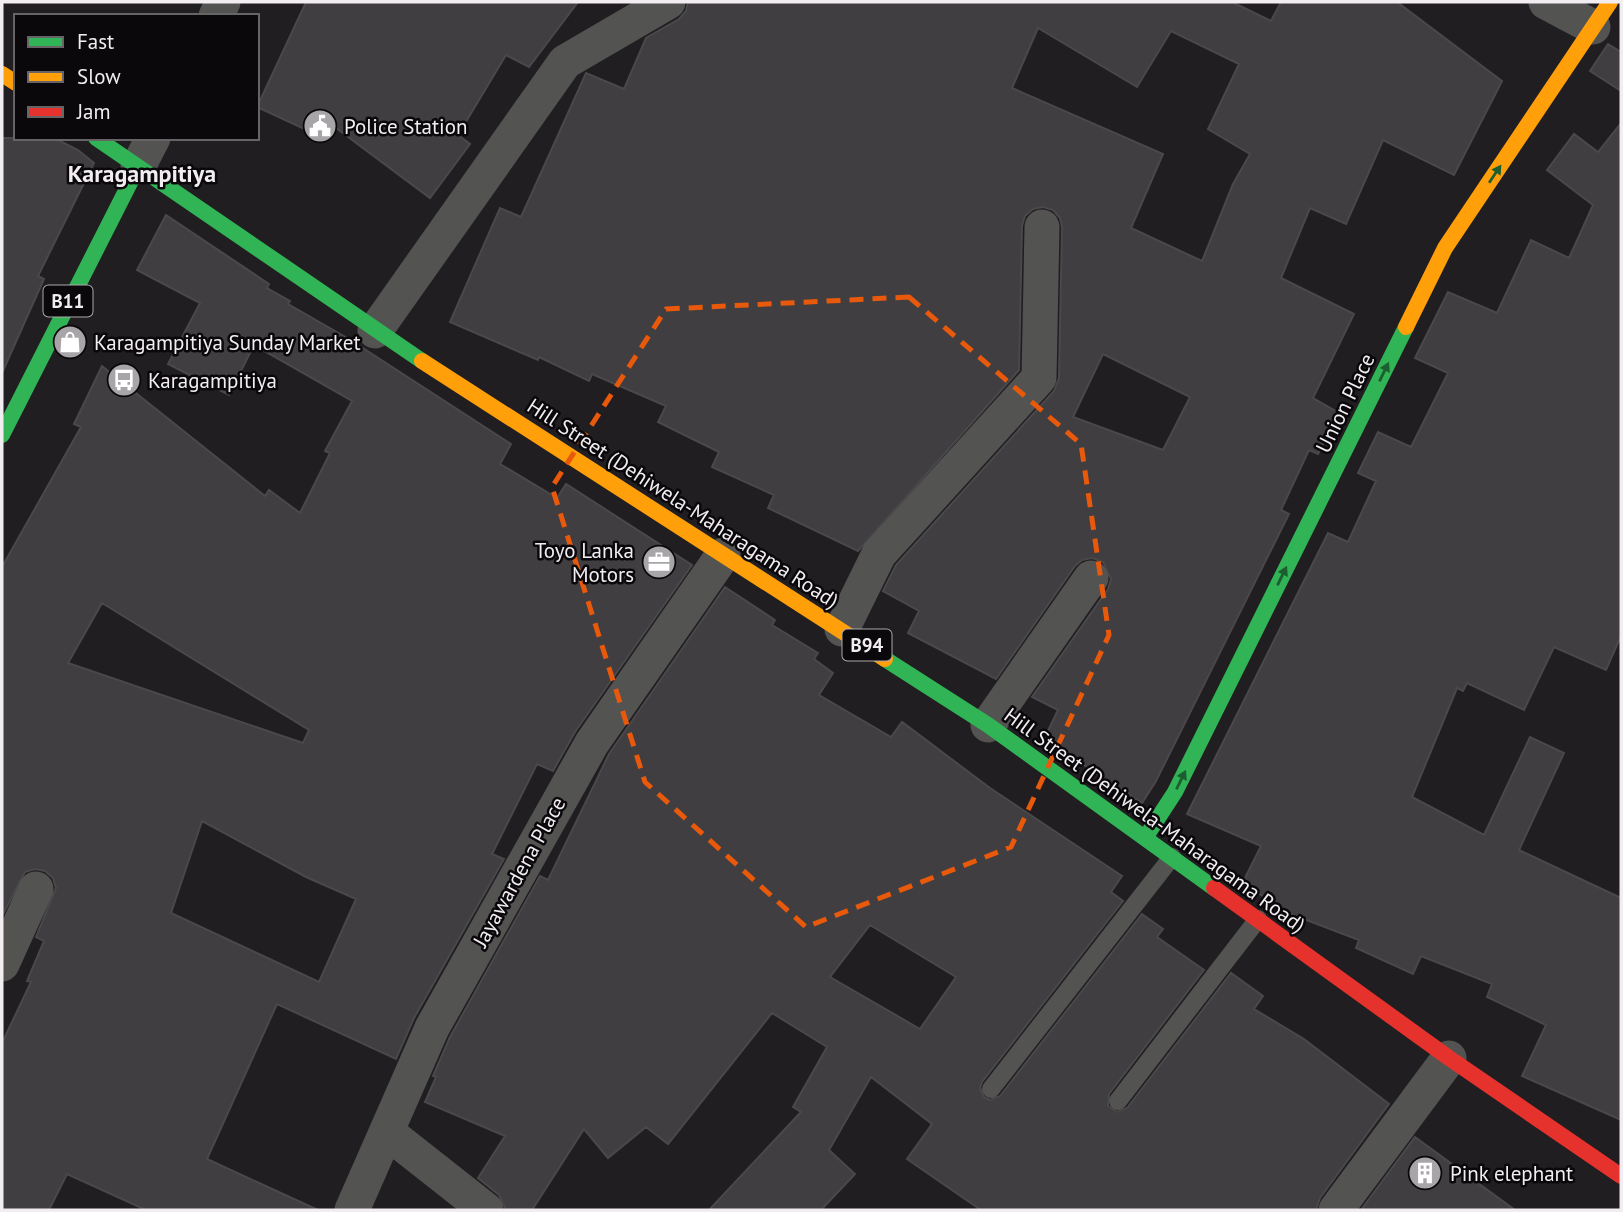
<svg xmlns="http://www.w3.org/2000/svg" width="1623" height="1212" font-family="'PT Sans',sans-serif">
  <rect width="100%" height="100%" fill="#211e21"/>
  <!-- building -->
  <path fill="#403e40" stroke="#4b484b" stroke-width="2" fill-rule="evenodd" d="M306 2H578L529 67 506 55 458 135 470 144 430 198 332 125 326 139 257 107Z
    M688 2H1232L1271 21 1281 2H1397L1502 81 1454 175 1383 140 1346 224 1310 208 1281 278 1354 314 1313 398 1339 413 1318 454 1309 450 1281 510 1289 514 1156 781 1142 803 1044 739 1058 710 1032 697 1108 589 1111 579 1103 562 1092 558 1082 560 1075 566 996 679 908 633 919 611 883 591 896 565 1054 391 1059 378 1062 227 1060 218 1053 210 1043 207 1033 209 1025 216 1022 226 1019 370 858 551 768 508 774 495 712 467 719 452 658 422 666 406 592 374 589 381 539 357 538 360 450 322 500 208 521 217 586 73 624 89 646 38 679 19 686 11ZM1038 28 1137 87 1171 31 1239 64 1208 129 1250 154 1233 184 1202 261 1131 228 1163 154 1012 88ZM1103 354 1190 397 1163 450 1073 417Z
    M1608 44 1621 52V91L1590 71Z
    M1621 123V636L1606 670 1554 647 1524 710 1467 683 1463 691 1457 688 1412 797 1484 835 1530 737 1564 753 1519 850 1621 898V1120L1522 1076 1546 1025 1487 997 1492 984 1421 956 1413 974 1356 948 1359 940 1283 911 1243 882 1261 846 1187 814 1328 533 1348 542 1376 481 1358 473 1378 432 1411 447 1448 373 1415 358 1448 292 1497 313 1531 240 1569 258 1593 205 1547 170 1574 134 1598 152Z
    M2 138H54L78 150 94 163 38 276 44 279 2 373Z
    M166 215 269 284 267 288 290 301 288 304 349 339 511 444 500 464 557 498 566 484 692 565 575 732 553 771 537 764 492 854 504 859 414 1018 396 1059 277 1004 207 1159 318 1210H146L67 1174 49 1210H2V1043L31 982 27 981 44 941 36 937 56 888 53 878 45 871 35 869 25 872 2 916V567L81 427 74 424 102 366 265 496 269 490 300 513 330 453 325 451 352 401 254 345 229 395 168 364 200 303 137 270ZM102 603 309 730 303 743 68 663ZM202 821 306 877 356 899 319 982 171 913Z
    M725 587 775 620 772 625 818 653 814 659 833 673 819 695 891 737 902 722 990 788 1122 876 1111 892 1123 901 982 1082 980 1088 984 1097 990 1100 1000 1096 1142 914 1163 929 1157 937 1204 970 1109 1094 1108 1106 1117 1112 1127 1108 1231 973 1263 996 1254 1009 1304 1039 1389 1104 1320 1198 1316 1210H981L907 1159 932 1124 871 1077 829 1150 855 1174 821 1210H709L801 1112 793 1107 827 1047 772 1013 668 1144 646 1127 608 1158 584 1129 532 1210H506L499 1195 478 1178 505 1136 425 1102 436 1077 433 1076 450 1037 540 876 548 880 609 754ZM870 925 956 977 920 1029 830 977Z
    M1415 1137 1515 1210H1361Z"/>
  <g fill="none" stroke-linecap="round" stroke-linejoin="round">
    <!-- lane -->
    <path stroke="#535352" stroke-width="18" d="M991 1089 1172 857
      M1118 1101 1258 919"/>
    <!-- street -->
    <path stroke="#535352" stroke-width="35" d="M1546 2 1593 27
      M216 16 223 2
      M138 167 153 138
      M375 331 565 62 668 2
      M842 629 879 554 1039 378 1042 227
      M988 725 1091 578
      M2 964 36 889
      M387 1132 486 1210
      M352 1210 432 1028 592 743 723 555
      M1336 1210 1449 1058"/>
    <!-- fast -->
    <path stroke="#30b455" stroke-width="16" d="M96 138 422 361
      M2 435 138 167
      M885 659 988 725 1214 888
      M1145 838 1175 792 1406 327"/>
    <!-- slow -->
    <path stroke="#ff9f0a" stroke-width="16" d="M2 74 16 83
      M1406 327 1445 248 1610 2
      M422 361 885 659"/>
    <!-- jam -->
    <path stroke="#e5322d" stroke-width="16" d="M1214 888 1449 1058 1621 1176"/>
  </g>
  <!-- one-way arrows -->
  <defs><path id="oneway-solid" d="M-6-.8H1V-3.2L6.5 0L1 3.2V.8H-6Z" transform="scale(1.75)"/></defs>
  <g fill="#1d5e30">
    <use href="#oneway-solid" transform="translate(1495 174) rotate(-56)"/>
    <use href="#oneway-solid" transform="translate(1384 372) rotate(-64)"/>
    <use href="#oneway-solid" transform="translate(1282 576) rotate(-64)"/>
    <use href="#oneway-solid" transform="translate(1181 780) rotate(-64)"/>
  </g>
  <!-- marked area -->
  <path fill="none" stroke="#e8590c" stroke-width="5" stroke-dasharray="14 9" stroke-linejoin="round" d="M909 297 1081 444 1109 635 1011 847 806 927 645 782 552 487 666 309Z"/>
  <!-- icons -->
  <defs>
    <symbol id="civic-disc" viewBox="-11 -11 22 22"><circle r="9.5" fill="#a8a5a8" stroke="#0a080a"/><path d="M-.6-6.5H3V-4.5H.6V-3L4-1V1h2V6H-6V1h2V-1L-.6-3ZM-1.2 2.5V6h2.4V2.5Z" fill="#fff"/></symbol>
    <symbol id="shop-disc" viewBox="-11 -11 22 22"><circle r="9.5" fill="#a8a5a8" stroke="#0a080a"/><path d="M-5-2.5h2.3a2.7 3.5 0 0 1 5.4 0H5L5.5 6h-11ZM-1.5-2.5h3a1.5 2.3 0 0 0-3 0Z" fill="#fff"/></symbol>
    <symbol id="bus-disc" viewBox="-11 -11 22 22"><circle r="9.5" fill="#a8a5a8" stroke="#0a080a"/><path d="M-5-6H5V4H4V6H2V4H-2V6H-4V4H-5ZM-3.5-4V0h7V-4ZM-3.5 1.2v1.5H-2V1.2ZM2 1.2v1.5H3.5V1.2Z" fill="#fff"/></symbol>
    <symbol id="office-disc" viewBox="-11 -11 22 22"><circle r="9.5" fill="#a8a5a8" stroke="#0a080a"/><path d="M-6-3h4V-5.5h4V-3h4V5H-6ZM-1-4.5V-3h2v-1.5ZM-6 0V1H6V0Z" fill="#fff"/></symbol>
    <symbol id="building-disc" viewBox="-11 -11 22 22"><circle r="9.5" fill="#a8a5a8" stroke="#0a080a"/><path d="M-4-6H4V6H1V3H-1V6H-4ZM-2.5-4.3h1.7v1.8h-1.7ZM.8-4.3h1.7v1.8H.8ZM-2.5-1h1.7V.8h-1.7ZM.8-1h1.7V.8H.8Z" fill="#fff"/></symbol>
  </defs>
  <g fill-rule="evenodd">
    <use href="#civic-disc" x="301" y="107" width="38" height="38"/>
    <use href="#shop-disc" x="51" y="323" width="38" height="38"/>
    <use href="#bus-disc" x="105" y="361" width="38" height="38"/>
    <use href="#office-disc" x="640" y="543" width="38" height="38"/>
    <use href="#building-disc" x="1406" y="1154" width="38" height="38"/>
  </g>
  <g text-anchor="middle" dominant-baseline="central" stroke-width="5" stroke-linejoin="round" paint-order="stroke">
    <!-- shield labels -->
    <g fill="#0a080a" stroke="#aca8ac" stroke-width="2">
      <rect x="43.5" y="285.5" width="49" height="31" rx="5"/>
      <rect x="842.5" y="629.5" width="49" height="31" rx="5"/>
    </g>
    <g font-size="19" font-weight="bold" fill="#f1edf1">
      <text x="68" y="301">B11</text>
      <text x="867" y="645">B94</text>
    </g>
    <!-- poi labels -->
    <g font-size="21" fill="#f1edf1" stroke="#0a080a" text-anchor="start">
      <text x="344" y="126">Police Station</text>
      <text x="94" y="342">Karagampitiya Sunday Market</text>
      <text x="148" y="380">Karagampitiya</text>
      <text x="634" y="550" text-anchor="end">Toyo Lanka<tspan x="634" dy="24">Motors</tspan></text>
      <text x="1450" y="1173">Pink elephant</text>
    </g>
    <!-- street labels -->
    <g font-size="21" fill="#f1edf1" stroke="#0a080a">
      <text transform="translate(1345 403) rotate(-64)">Union Place</text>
      <text transform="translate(683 503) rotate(33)">Hill Street (Dehiwela-Maharagama Road)</text>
      <text transform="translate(1155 820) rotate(36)">Hill Street (Dehiwela-Maharagama Road)</text>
      <text transform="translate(519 872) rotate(-61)">Jayawardena Place</text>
    </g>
    <!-- quarter labels -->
    <g font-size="24" font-weight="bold" fill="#f1edf1" stroke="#0a080a">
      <text x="142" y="173">Karagampitiya</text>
    </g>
  </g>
  <!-- border -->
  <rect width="1623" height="1212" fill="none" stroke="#f1edf1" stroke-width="7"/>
  <!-- legend -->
  <rect x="14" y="14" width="245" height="126" fill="#0a080a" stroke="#666466" stroke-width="2"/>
  <rect x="28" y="37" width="35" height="10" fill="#30b455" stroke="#666466" stroke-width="2"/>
  <text x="77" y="49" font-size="21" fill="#f1edf1">Fast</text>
  <rect x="28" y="72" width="35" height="10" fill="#ff9f0a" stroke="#666466" stroke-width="2"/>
  <text x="77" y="84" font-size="21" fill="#f1edf1">Slow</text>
  <rect x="28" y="107" width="35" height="10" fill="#e5322d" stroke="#666466" stroke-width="2"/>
  <text x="77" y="119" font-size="21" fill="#f1edf1">Jam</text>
</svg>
